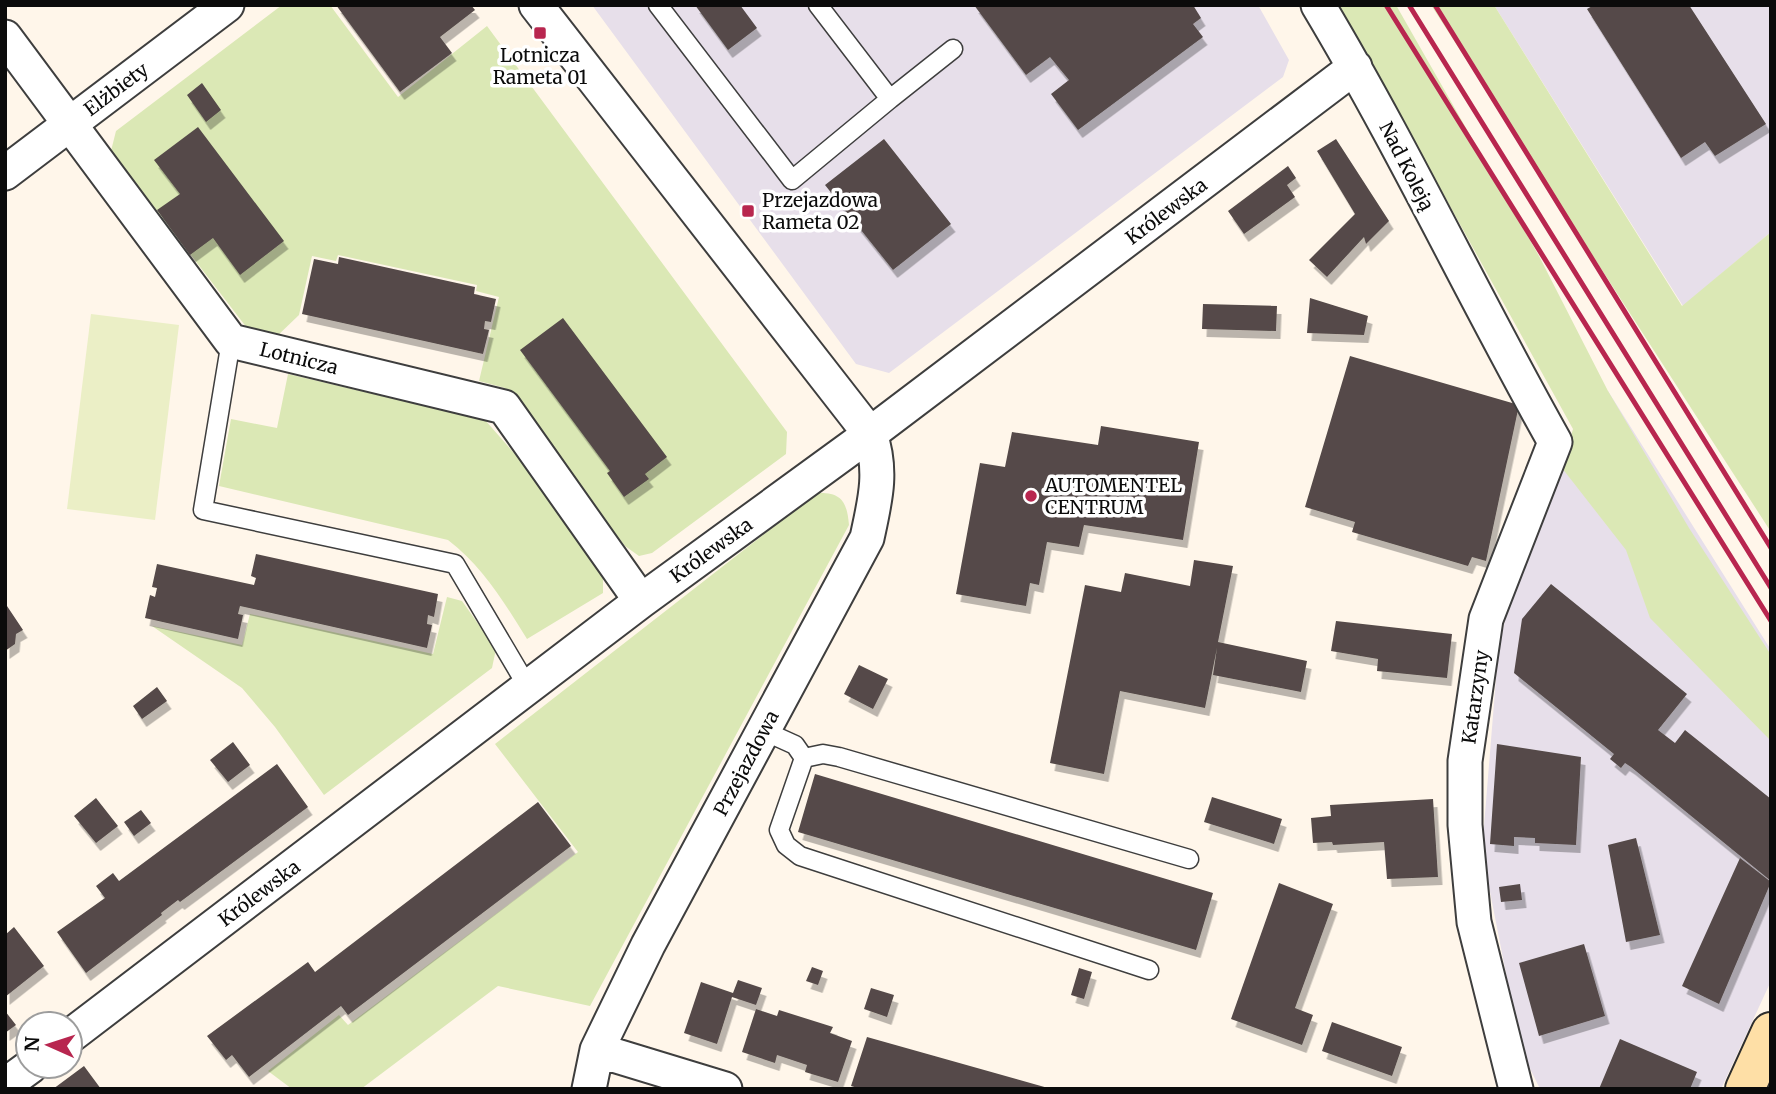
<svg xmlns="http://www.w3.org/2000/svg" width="1776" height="1094" font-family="Merriweather,serif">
  <defs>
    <filter id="shadow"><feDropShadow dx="4.5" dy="8" stdDeviation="0" flood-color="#0004"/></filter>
  </defs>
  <rect width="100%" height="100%" fill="#fff6ea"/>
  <!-- industrial -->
  <path fill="#e7dfea" d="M592 5H1258L1289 60 1283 77 889 373 856 364Z
    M1494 5H1771V232L1683 306Z
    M1608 391 1771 650V981L1721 1089H1540L1521 1050 1482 851 1498 654 1505 620 1562 468Z"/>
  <!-- green -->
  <path fill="#dbe8b5" d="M282 5H330L398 97 487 26 787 432 786 454 652 553 639 556 625 546 505 388 479 381 499 297 476 291 477 285 338 255 336 261 312 256 299 315 274 339 247 328 111 151 116 131Z
    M1339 5H1396L1539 256 1608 391 1689 528 1771 655V741L1650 618 1626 550 1562 468 1573 429Z
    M1431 5H1494L1682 306 1771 232V532Z
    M288 374 485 420 520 460 603 577V593L527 639C504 602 483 567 448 540L219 486 231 419 277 428Z
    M817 493C842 492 847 502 849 525L590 1006 498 986 361 1089H292L268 1071 339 1015 348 1025 578 852 495 744Z
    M447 597 462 601 496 649 492 668 324 795 275 727 242 688 152 626 242 645 250 614 433 654Z"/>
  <!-- pitch -->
  <path fill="#ebefc6" d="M91 314 179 325 155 520 67 509Z"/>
  <!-- building -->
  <path fill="#544a48" filter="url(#shadow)" d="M336 5H471L475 10 440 37 452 53 400 92Z
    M695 5H740L757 28 728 50Z
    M974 5H1193L1201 18 1193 24 1203 37 1078 130 1051 94 1069 80 1050 57 1026 75Z
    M1594 5H1689L1766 124 1715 156 1705 142 1681 158 1587 9Z
    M202 83 221 110 206 122 187 95Z
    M198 127 284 241 240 275 213 238 190 255 157 210 180 194 154 160Z
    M884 139 951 224 893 270 825 185Z
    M1336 139 1389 221 1366 244 1364 237 1327 277 1309 260 1355 214 1317 151Z
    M1288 166 1296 178 1287 185 1295 197 1244 234 1228 211Z
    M339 257 475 287 474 294 496 299 491 322 485 321 484 329 489 330 483 354 302 314 314 259 338 264Z
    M1310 298 1368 316 1364 335 1307 333Z
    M1203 304 1277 306 1276 331 1202 329Z
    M563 318 667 457 645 474 649 479 624 497 607 473 610 471 520 350Z
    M1350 356 1519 405 1486 561 1472 557 1468 566 1352 532 1355 522 1305 507Z
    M1101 426 1199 442 1183 540 1084 525 1079 547 1047 542 1039 585 1030 583 1026 606 956 594 980 463 1005 467 1012 432 1098 445Z
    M256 554 438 594 434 617 428 615 427 624 432 625 427 648 240 606 238 614 243 615 238 639 145 618 150 595 155 597 157 588 152 587 157 564 254 585 256 578 251 576Z
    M1194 560 1233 566 1218 642 1307 661 1301 692 1213 675 1217 648 1205 708 1120 691 1104 774 1050 763 1085 585 1121 592 1125 573 1190 586Z
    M1551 584 1687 694 1658 730 1675 743 1685 730 1771 799V881L1631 767 1625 763 1621 768 1610 759 1614 754 1514 673 1522 619Z
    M5 603 23 630 16 634 15 644 5 651Z
    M1336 621 1452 634 1447 678 1377 671 1378 659 1331 651Z
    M859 665 888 679 873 709 844 694Z
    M157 687 167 701 142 719 133 706Z
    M233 742 250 765 228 782 210 760Z
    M1497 744 1581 757 1576 845 1535 843V838L1514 837V846L1490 844Z
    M277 764 308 807 180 902 178 900 161 913 162 915 86 973 57 932 105 898 96 886 113 873 119 881Z
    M815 774 1213 893 1196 950 798 832Z
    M1212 797 1282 819 1274 844 1204 822Z
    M96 798 118 826 96 843 74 816Z
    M1433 799 1438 877 1387 879 1384 842 1333 845 1332 842 1313 843 1311 818 1331 816 1330 805Z
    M538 802 571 846 348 1015 341 1006 249 1077 232 1055 226 1060 207 1036 308 962 315 972Z
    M141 810 151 823 134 836 124 822Z
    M1636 838 1660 935 1626 942 1608 845Z
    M1740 858 1771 882 1719 1004 1682 986Z
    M1279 883 1333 904 1295 1008 1313 1015 1302 1045 1231 1019Z
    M1520 884 1522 900 1501 902 1499 887Z
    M14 927 44 966 5 997V935Z
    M1584 944 1605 1016 1539 1036 1519 963Z
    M812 967 823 971 818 985 806 981Z
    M1079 968 1092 972 1084 999 1071 995Z
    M738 980 762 988 756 1005 732 997 717 1044 684 1033 701 982 733 993Z
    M871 988 894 995 887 1017 864 1009Z
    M756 1009 777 1016 779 1010 833 1027 830 1033 852 1041 838 1082 805 1072 807 1065 777 1055 775 1063 742 1052Z
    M5 1011 16 1025 5 1033Z
    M1332 1022 1402 1047 1392 1076 1322 1051Z
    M867 1037 1048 1088V1089H861L851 1086Z
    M1620 1039 1697 1072 1690 1089H1599Z
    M84 1066 101 1089H53Z"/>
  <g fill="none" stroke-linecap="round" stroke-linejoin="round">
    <defs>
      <path id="lane" d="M658 5 792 180 890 99
        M818 5 890 99 953 49
        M231 341 203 510 455 564 529 689
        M764 731 795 745 804 758 779 830 786 845 800 856 1149 970
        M804 758 823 754 839 757 1189 859"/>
      <path id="street" d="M536 5 870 434C883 471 875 501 867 538L648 945 597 1050 589 1089
        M1318 5C1403 147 1474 298 1555 442L1486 619 1465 761V825L1474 922 1516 1089
        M5 37 231 341 504 407 641 601
        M5 173 227 5
        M70 1036 641 601 870 434 1355 67
        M597 1050 725 1089
        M5 1085 31 1066"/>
      <path id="secondary" d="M1745 1089 1771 1032"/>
    </defs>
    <!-- lane casing -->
    <use href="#lane" stroke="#3e3e3e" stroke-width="21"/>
    <!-- street casing -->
    <use href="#street" stroke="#3e3e3e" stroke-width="37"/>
    <!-- secondary casing -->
    <use href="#secondary" stroke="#2d2d2d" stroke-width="42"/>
    <!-- lane -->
    <use href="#lane" stroke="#fff" stroke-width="18"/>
    <!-- street -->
    <use href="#street" stroke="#fff" stroke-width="33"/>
    <!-- secondary -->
    <use href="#secondary" stroke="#fedfa6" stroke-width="38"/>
    <!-- rail -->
    <path stroke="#b8264f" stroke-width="5" d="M1386 5 1771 621
      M1409 5 1771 588
      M1435 5 1771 548"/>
  </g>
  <!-- markers -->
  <g fill="#b8264f" stroke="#fff" stroke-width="2.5">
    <rect x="533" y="26" width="14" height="14" rx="3.5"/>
    <rect x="741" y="204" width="14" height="14" rx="3.5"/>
    <circle cx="1031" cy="496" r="7"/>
  </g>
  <g text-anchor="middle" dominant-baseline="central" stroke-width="7" stroke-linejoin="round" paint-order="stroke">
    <!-- poi labels -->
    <g font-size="19" fill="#0b0b0b" stroke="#fff" text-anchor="start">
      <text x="540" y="55" text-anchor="middle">Lotnicza<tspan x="540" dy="22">Rameta 01</tspan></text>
      <text x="762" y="200">Przejazdowa<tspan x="762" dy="22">Rameta 02</tspan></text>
      <text x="1045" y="485">AUTOMENTEL<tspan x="1045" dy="22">CENTRUM</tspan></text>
    </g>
    <!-- street labels -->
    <g font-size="19" fill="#0b0b0b" stroke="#fff">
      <text transform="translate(116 89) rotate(-37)">Elżbiety</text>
      <text transform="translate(1407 166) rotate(63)">Nad Koleją</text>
      <text transform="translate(1166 211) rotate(-37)">Królewska</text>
      <text transform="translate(299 358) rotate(14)">Lotnicza</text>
      <text transform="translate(711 550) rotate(-36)">Królewska</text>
      <text transform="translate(1475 697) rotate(-82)">Katarzyny</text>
      <text transform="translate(746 763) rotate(-62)">Przejazdowa</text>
      <text transform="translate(259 893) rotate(-37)">Królewska</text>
    </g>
  </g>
  <!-- border -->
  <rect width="1776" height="1094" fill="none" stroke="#0b0b0b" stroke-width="14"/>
  <!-- north arrow -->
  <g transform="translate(49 1045) rotate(273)"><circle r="33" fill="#ffffff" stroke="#9d9d9d" stroke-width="2"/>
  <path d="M0-5L12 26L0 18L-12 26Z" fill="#b8264f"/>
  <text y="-10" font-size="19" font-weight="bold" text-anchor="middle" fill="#0b0b0b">N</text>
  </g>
</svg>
